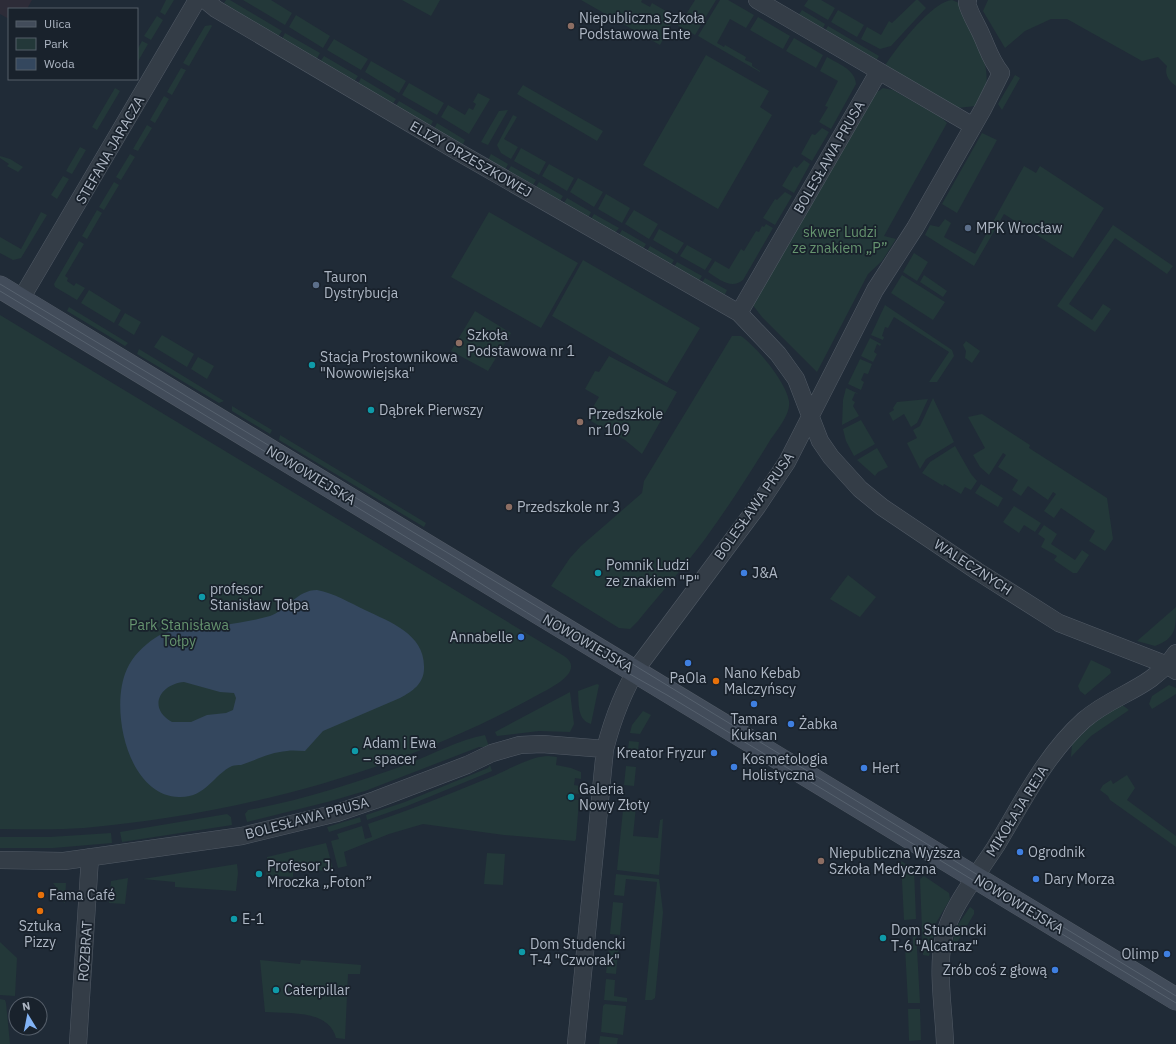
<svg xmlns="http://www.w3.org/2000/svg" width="1176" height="1044" font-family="'IBM Plex Sans',sans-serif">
  <rect width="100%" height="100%" fill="#202b37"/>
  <!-- medical -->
  <path fill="#2d2c38" d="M0 0H32L27 9H9V19L0 14Z"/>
  <!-- green -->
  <path fill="#233839" d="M166 0H174L165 15 160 12Z
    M226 0H230L282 31 278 37 224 3Z
    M243 0H271L292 13 285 25Z
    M402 0H440L431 16Z
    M581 0H642L641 2 650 7 652 3 678 18 676 22 680 24 695 0H716L695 35 672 22 660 45Z
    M720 0H728L754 15 746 28 730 19 717 43 724 47 725 45 746 57 745 60 752 63V66L760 71V72L698 36Z
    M808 0H821L835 8 828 20 804 6Z
    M916 0H918L926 8 891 46 880 49 861 39 867 27 881 35 889 21 892 23Z
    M952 0 959 3C970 27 993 63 985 90 983 96 979 101 976 106L957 108 885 66C895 49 933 1 952 0Z
    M988 0H1176V86C1169 82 1164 74 1167 66L1158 57 1142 61 1067 19H1051L1025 31 1005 48 983 11Z
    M802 10 825 24 822 30 798 16Z
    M838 10 864 25 857 37 831 22Z
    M296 15 330 36 323 48 289 27Z
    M157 16 163 20 151 40 144 36Z
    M758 17 790 36 783 49 750 30Z
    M211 25 212 26 189 66 183 63 205 26Z
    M828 26 879 56 876 61 825 31Z
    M285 33 320 53 316 60 282 39Z
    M794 38 823 55 816 68 786 51Z
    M334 39 368 59 361 70 327 50Z
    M142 41 148 44 137 63V50Z
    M706 55 769 91 760 107 772 115 718 209 643 165Z
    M324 56 358 76 354 82 320 62Z
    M827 57C838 64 855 69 856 84L831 129 819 122 828 107 825 106 838 81 820 71Z
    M371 61 406 81 399 93 365 72Z
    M181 68 186 70 172 95 167 92Z
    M1015 75 1020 78 1002 110 998 104Z
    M361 78 396 99 392 105 358 84Z
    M409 83 444 103 437 115 402 95Z
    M523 85 603 131 597 141 517 94Z
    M115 88 120 91 97 130 92 127Z
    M883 88 893 90 942 118 947 123 884 236 896 239 882 261 868 274 817 372 762 317 752 304 873 95Z
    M478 93 490 99 469 134 441 117 448 105 465 115 469 108 473 110 476 104 473 102Z
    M164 96 169 99 155 123 150 120Z
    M399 101 433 121 430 127 395 107Z
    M508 110 488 145 481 142 499 111Z
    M513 115 517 117 504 139 518 147 511 159 501 153 497 145Z
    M437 123 465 140 462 146 434 129Z
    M147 125 152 128 138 151 133 149Z
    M822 128 829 132 812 161 801 154 812 134 815 135Z
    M982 133 997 140 957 213 942 204Z
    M80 147 86 150 72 174 66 171Z
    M521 148 546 162 539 175 514 161Z
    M130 154 135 157 121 180 116 177Z
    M491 154 508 164 505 170 488 160Z
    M0 156 10 159 23 167 18 172 7 166 9 164 0 158Z
    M804 160 810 164 794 193 782 186 794 166 797 168Z
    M549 164 574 178 567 191 542 176Z
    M511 166 536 180 533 185 508 171Z
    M1024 166 1036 173 1040 166 1104 208 1073 258 1004 214 974 266 925 235 930 225 939 227 945 219 951 223 944 237 975 254Z
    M63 176 69 179 57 199 51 195Z
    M578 178 603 192 594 207 570 192Z
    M114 182 119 185 104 210 99 207Z
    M539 182 563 196 560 201 536 187Z
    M785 192 792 196 775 225 763 218 775 199 777 200Z
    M606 194 630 208 622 223 598 209Z
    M567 198 591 212 588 218 564 203Z
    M97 210 102 213 87 239 82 236Z
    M634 210 658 224 649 239 625 224Z
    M41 212 47 215 21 258 13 260 0 253V237L21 249Z
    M489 212 578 263 541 328 451 277Z
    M594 214 619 228 615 233 591 219Z
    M766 224 773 228 743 280C731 290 719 279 708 272L715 261 729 269 741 249 744 251 756 231 759 232 762 226 764 227Z
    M1113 225 1173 266 1167 274 1115 238 1069 304 1092 320 1103 304 1111 309 1095 332 1057 306Z
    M659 229 684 243 677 254 653 240Z
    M622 230 646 244 643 249 619 235Z
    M79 241 84 244 65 276 68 278 67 281 74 286 76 283 85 288 77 300 55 287 54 284Z
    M687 245 712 259 705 270 680 256Z
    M650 246 674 260 671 265 647 251Z
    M914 253 928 262 917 281 903 272Z
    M583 260 700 328 667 383 552 316Z
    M677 262 702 276 699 281 674 267Z
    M902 275 945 302 933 320 891 293Z
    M924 275 947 291 943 297 920 282Z
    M705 278 727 290 724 296 702 283Z
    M89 290 121 310 114 323 81 303Z
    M885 305 952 350 954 356 937 382H929L949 352 894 317 888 328 885 327 882 336 884 337 883 340 871 335Z
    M69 307 128 343 125 346 67 311Z
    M475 311 511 333 488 371 451 351Z
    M125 313 141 322 134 335 118 325Z
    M0 315 564 656C585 670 554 686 543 692 403 771 244 813 84 828 56 830 28 829 0 829Z
    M162 335 194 354 187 367 154 347Z
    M732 336H741C757 347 786 382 789 401 791 415 776 431 769 442 749 475 728 507 705 539 684 567 660 594 638 621L630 629 619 628 551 586 570 558 581 546 642 493 644 481Z
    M870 338 881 344 880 346 877 344 874 352 877 354 873 362 861 356Z
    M966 341 980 351 972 363 965 358 966 351 963 345Z
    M139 349 224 401 219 403 137 354Z
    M609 356 677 392 642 454 625 440 589 420 587 417 599 397 585 389 595 371 599 372Z
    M198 357 214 366 207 379 191 369Z
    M860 359 872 364 868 374 864 373 861 380 864 382 861 390 848 384Z
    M846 388 859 394 855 393 852 400 855 402 853 406 859 416 842 425 843 400Z
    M933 398 954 442 926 459 920 469 907 443 917 438 913 430 920 426Z
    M928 399 917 423 911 427 904 414 893 421 889 413 894 410 893 408 897 402Z
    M232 406 272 430 270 434 232 411Z
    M982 414 1030 445 1029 448 1107 498 1113 539 1105 551 1089 541 1095 531 1061 508 1054 518 1044 511 1056 494 1053 492 1048 500 1028 486 1021 496 1012 490 1018 480 998 467 1006 455 1003 453 989 475 980 467 973 455 985 448 968 417Z
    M861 420 875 444 854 456 846 441 843 429Z
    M280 435 426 523 424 527 279 440Z
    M955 446 971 474 977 481 971 490 965 487 961 494 944 484 943 486 922 473 930 462Z
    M877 448 888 467 878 472 875 476 857 460Z
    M981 484 1003 498 998 507 975 493Z
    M1014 506 1041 523 1035 532 1024 525 1019 533 1003 522Z
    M1044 525 1057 534 1051 544 1075 560 1082 550 1089 555 1077 573H1073L1054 560 1057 556 1041 547 1045 539 1038 534Z
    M848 575 876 597 860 617 830 599Z
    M1176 607C1176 629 1176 638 1155 646L1137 641Z
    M1091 660 1110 669 1111 673 1085 695 1080 691 1078 686Z
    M597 684 599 685 591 724C577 720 579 704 578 691Z
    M1169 685 1176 688V694L1152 709 1149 704 1152 696Z
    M570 692 574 724 570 732 539 731 497 736 495 732Z
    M1121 704 1129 710 1091 736 1071 757 1072 744 1094 723Z
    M643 711 651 715 640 734 630 733 632 725Z
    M485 735 489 747H479L365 791 331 801 247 822 245 814 248 810C303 800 355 783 408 764 433 754 458 740 485 735Z
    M629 741 639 742 637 759 627 757Z
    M548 756 557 757 556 765 571 768 581 772V779L575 778 574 785 580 786 579 794 568 793V800H579L576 839 575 841 504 835 423 824 389 834 344 852 347 866 338 868 331 841 339 839 337 834 362 826 365 839 372 837 368 824C410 810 450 794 491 777 507 770 532 756 548 756Z
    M490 765 492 771 407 806 367 820 366 815 405 802 488 768Z
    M626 766 636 767 634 786 624 785Z
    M1127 775 1135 788 1127 800 1176 836V847L1110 800 1108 796 1100 790 1103 785 1111 780 1113 784Z
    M627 805 636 806 633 836 658 838 660 820 663 819 659 875 617 870 623 810Z
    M227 814 231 817 232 825 122 842 120 832Z
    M360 817 361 822 329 832 327 827Z
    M111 833 112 843 53 848H0V837H50Z
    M326 843 333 869 325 871 293 868V877L266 875 267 857Z
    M487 853 505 854 503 885 484 884Z
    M901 861 914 869 916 919 904 920Z
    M237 864 238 873 236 891 175 887V882L143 879Z
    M616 874 659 879 663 912 655 998 652 1000H645L657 882 626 879 624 896 614 895Z
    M924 876 949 893 950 899 936 923 929 956 923 955 920 879Z
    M128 878 125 904 109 903 111 881Z
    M53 883H66L65 903 58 899 56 887Z
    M613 902 623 903 620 935 610 934Z
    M970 907 974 910V914L952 951H950L957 926Z
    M913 931H916L920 1003H908L905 947H913Z
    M610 941 619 942 616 974 606 973Z
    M0 942 17 958 15 996 0 995Z
    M260 960 300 964 301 960 361 965 360 974H348L345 1039 336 1038C329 1009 288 1014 265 1012Z
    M606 979 615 980 614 996 627 998V1002L604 1000Z
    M0 999 5 1000 6 1003 10 1044H0Z
    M605 1004 626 1006 623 1035 601 1032 603 1006Z
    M908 1009H920L921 1040 909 1041Z
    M600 1036 618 1038 617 1044H599Z"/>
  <!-- water -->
  <path fill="#34475e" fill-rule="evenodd" d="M317 590C334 593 350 603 365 610 390 622 424 634 424 666 425 683 413 691 400 698L323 731 305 751C299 751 293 750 287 751 271 752 256 760 241 765 238 765 235 765 232 766 213 775 206 798 179 797 127 796 109 707 127 669 133 656 143 646 155 638 165 630 181 631 193 629 218 626 245 623 270 616 287 610 297 590 317 590ZM184 682 220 692 234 693 236 698 233 710 226 713 207 715 191 722H172C147 708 160 684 184 682Z"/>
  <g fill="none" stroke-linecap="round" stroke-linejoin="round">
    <defs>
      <path id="street" d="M205 0 216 9 460 153 739 313 778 354 796 379 820 441 831 457 860 489 882 507 977 571 1059 623 1167 665 1176 671
        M757 0 973 126
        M21 299 197 0
        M739 313 879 71
        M0 860 64 861 242 836 337 813 375 800 467 765 492 753 520 745 542 744 605 749
        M78 1044 90 857
        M576 1044 605 749C613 718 623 691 640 664L757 507 787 462 875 290 915 228 983 109 1001 73C990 59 988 49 981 34 976 23 970 14 967 3L968 0
        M945 1044C944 1012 937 973 943 941 949 909 978 874 996 846 1022 803 1045 755 1084 720 1115 693 1151 690 1176 653"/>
      <path id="secondary" d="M0 287 1176 999"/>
    </defs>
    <!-- street casing -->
    <use href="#street" stroke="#515a65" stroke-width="18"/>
    <!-- secondary casing -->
    <use href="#secondary" stroke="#515a65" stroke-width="23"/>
    <!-- street -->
    <use href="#street" stroke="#343d47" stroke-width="17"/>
    <!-- secondary -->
    <use href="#secondary" stroke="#424c5a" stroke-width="22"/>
    <!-- tram -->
    <path stroke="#56616e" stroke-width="1" d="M0 284 611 651 1176 996
      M0 291 444 560C517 607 591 653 667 695L1176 1003"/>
  </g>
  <!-- markers -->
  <g fill="#8d6e63" stroke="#19222c" stroke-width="1.5">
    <circle cx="571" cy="26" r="4"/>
    <circle cx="459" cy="343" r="4"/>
    <circle cx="580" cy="422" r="4"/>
    <circle cx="509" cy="507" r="4"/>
    <circle cx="821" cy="861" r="4"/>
  </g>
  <g fill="#5c6f8a" stroke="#19222c" stroke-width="1.5">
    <circle cx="968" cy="228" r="4"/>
    <circle cx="316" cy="285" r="4"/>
  </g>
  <g fill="#0f9aa8" stroke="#19222c" stroke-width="1.5">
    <circle cx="312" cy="365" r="4"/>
    <circle cx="371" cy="410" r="4"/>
    <circle cx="598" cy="573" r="4"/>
    <circle cx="202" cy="597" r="4"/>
    <circle cx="355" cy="751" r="4"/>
    <circle cx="571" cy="797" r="4"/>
    <circle cx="259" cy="874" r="4"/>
    <circle cx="234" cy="919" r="4"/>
    <circle cx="883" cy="938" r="4"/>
    <circle cx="522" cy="952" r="4"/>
    <circle cx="276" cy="990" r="4"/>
  </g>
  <g fill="#3f7fe0" stroke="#19222c" stroke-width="1.5">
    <circle cx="744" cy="573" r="4"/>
    <circle cx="521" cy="637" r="4"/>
    <circle cx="688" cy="663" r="4"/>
    <circle cx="754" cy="704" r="4"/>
    <circle cx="791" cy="724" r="4"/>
    <circle cx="714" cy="753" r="4"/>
    <circle cx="734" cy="767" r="4"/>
    <circle cx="864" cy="768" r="4"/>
    <circle cx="1020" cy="852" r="4"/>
    <circle cx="1036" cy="879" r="4"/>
    <circle cx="1167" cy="954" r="4"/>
    <circle cx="1055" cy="970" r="4"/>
  </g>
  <g fill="#e8710a" stroke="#19222c" stroke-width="1.5">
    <circle cx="716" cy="681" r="4"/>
    <circle cx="41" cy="895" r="4"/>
    <circle cx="40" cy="911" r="4"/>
  </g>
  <g text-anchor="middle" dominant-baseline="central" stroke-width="3.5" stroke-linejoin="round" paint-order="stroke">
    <!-- poi labels -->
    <g font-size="14" fill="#aeb7c4" stroke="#19222c" text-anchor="start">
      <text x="579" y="18">Niepubliczna Szkoła<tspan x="579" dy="16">Podstawowa Ente</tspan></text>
      <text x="976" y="228">MPK Wrocław</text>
      <text x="324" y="277">Tauron<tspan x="324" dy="16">Dystrybucja</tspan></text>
      <text x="467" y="335">Szkoła<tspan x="467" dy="16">Podstawowa nr 1</tspan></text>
      <text x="320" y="357">Stacja Prostownikowa<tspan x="320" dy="16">"Nowowiejska"</tspan></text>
      <text x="379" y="410">Dąbrek Pierwszy</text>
      <text x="588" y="414">Przedszkole<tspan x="588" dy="16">nr 109</tspan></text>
      <text x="517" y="507">Przedszkole nr 3</text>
      <text x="606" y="565">Pomnik Ludzi<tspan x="606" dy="16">ze znakiem "P"</tspan></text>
      <text x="752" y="573">J&amp;A</text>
      <text x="210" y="589">profesor<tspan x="210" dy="16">Stanisław Tołpa</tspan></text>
      <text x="513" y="637" text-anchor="end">Annabelle</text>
      <text x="724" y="673">Nano Kebab<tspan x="724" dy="16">Malczyńscy</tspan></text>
      <text x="688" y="678" text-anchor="middle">PaOla</text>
      <text x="754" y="719" text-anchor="middle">Tamara<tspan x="754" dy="16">Kuksan</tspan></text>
      <text x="799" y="724">Żabka</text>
      <text x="363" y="743">Adam i Ewa<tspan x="363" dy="16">– spacer</tspan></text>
      <text x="706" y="753" text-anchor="end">Kreator Fryzur</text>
      <text x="742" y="759">Kosmetologia<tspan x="742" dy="16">Holistyczna</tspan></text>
      <text x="872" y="768">Hert</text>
      <text x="579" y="789">Galeria<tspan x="579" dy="16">Nowy Złoty</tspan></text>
      <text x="1028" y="852">Ogrodnik</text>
      <text x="829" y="853">Niepubliczna Wyższa<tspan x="829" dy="16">Szkoła Medyczna</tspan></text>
      <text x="267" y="866">Profesor J.<tspan x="267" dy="16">Mroczka „Foton”</tspan></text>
      <text x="1044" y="879">Dary Morza</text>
      <text x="49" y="895">Fama Café</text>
      <text x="242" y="919">E-1</text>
      <text x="40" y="926" text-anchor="middle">Sztuka<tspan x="40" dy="16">Pizzy</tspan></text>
      <text x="891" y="930">Dom Studencki<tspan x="891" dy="16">T-6 "Alcatraz"</tspan></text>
      <text x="530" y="944">Dom Studencki<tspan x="530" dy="16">T-4 "Czworak"</tspan></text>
      <text x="1159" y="954" text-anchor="end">Olimp</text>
      <text x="1047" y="970" text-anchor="end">Zrób coś z głową</text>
      <text x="284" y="990">Caterpillar</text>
    </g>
    <!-- street labels -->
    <g font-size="14" fill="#aeb7c4" stroke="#19222c">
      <text transform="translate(110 150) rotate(-60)">STEFANA JARACZA</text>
      <text transform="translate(829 157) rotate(-60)">BOLESŁAWA PRUSA</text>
      <text transform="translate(471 159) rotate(30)">ELIZY ORZESZKOWEJ</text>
      <text transform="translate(311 475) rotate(31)">NOWOWIEJSKA</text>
      <text transform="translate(754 506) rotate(-55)">BOLESŁAWA PRUSA</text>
      <text transform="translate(973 567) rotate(33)">WALECZNYCH</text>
      <text transform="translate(588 643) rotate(30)">NOWOWIEJSKA</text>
      <text transform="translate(1017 811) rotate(-58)">MIKOŁAJA REJA</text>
      <text transform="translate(307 818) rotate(-15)">BOLESŁAWA PRUSA</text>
      <text transform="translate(1019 904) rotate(31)">NOWOWIEJSKA</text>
      <text transform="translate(85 951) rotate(-86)">ROZBRAT</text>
    </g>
    <!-- park labels -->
    <g font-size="14" fill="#66946f" stroke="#19222c">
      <text x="840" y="232">skwer Ludzi<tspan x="840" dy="16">ze znakiem „P”</tspan></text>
      <text x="179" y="625">Park Stanisława<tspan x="179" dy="16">Tołpy</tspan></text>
    </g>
  </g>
  <!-- legend -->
  <rect x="8" y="8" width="130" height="72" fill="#19222c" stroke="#555e69"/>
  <rect x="16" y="21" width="20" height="6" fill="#424c5a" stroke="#555e69"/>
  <text x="44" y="28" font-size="12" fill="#aeb7c4">Ulica</text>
  <rect x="16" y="38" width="20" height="12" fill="#233839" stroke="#555e69"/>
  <text x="44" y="48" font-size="12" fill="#aeb7c4">Park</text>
  <rect x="16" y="58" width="20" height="12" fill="#34475e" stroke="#555e69"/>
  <text x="44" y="68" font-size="12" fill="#aeb7c4">Woda</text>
  <!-- north arrow -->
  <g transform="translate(28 1016) rotate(350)"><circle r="19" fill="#19222c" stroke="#555e69"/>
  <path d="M0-3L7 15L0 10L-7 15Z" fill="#82b3f5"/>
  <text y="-6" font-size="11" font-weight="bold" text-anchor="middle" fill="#aeb7c4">N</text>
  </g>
</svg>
